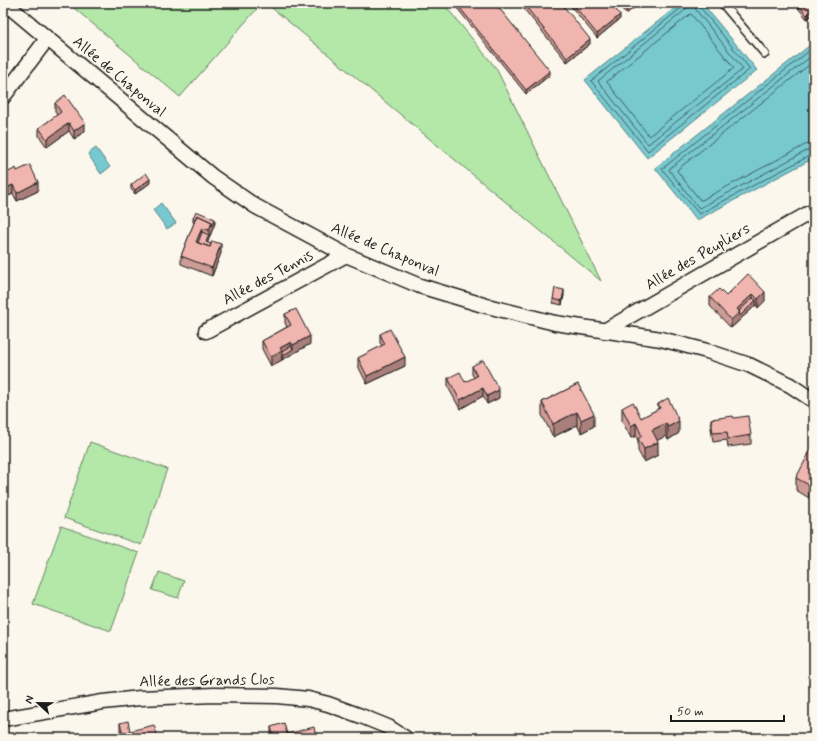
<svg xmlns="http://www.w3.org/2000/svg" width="817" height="741" font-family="Mynerve,sans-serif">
  <rect width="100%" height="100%" fill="#fbf7ec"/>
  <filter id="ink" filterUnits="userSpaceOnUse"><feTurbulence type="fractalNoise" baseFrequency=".025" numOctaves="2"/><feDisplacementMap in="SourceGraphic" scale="8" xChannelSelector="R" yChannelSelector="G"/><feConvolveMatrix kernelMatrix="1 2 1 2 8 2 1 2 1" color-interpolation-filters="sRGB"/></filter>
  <g filter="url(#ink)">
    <!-- green -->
    <path fill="#b3e8a9" stroke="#688262" d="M68 3H262L180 97Z
      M266 3H443L496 68 601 281Z
      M90 442 167 469 141 545 64 518Z
      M61 526 139 553 111 631 33 604Z
      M159 572 184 581 178 598 152 590Z"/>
    <!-- water -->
    <path fill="#77c8cf" stroke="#538387" d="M681 3H702L757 70 647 158 585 80Z
      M814 42V158L697 220 655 168Z
      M96 148 110 167 101 174 88 154Z
      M161 203 176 223 167 229 153 210Z"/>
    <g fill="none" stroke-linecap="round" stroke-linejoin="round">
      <!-- shore -->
      <path stroke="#406164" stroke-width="1" d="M683 3 681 8 591 81 648 151 750 69 700 7 699 3
        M688 3 687 7 684 11 598 81 648 144 743 69 696 10 694 3
        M691 14 734 68 649 136 607 82Z
        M814 47 662 169 699 214 811 155 814 154
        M814 54 670 168 669 170 698 207 700 208 808 150 814 149
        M814 61 678 169 677 171 700 200H702L805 145 814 143"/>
      <defs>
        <path id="service" d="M722 3 765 54"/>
        <path id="minor" d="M5 3 213 177 255 206 346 255 420 286 483 305 555 323 661 339 707 351 749 365 790 385 814 401
          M3 97 47 39
          M206 331 346 255
          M604 331 809 213
          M3 719 103 702 140 698 214 695 277 696 308 699 328 704 361 716 388 727 405 738"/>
      </defs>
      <!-- service casing -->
      <use href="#service" stroke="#1c1c1c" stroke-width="10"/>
      <!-- minor casing -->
      <use href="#minor" stroke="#1c1c1c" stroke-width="17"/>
      <!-- service -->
      <use href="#service" stroke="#fbf7ec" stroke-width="7"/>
      <!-- minor -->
      <use href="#minor" stroke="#fbf7ec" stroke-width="14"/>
    </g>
    <!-- wall -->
    <path fill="#ce9c96" stroke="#1c1c1c" d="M453 3H495L550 75 526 94Z
      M519 3H561L590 44 567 62Z
      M568 3H611L620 19 597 38Z
      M617 3H640L626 14Z
      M794 3H814V14L807 19Z
      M55 103 85 131 74 139 69 131 47 147 39 136V128L57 115 55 111Z
      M17 171 38 191 17 201 13 194 6 197 3 190V175Z
      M150 183 135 194 131 189V185Z
      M193 218 215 223 207 243 211 244 221 253 212 276 181 264V256L194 223 193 222Z
      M814 237V253H811V244Z
      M748 274 765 301 758 308 756 305 731 328 710 306V297L726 296Z
      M564 295 562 305 553 303V299Z
      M285 314 310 344 271 366 262 349V341L287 327 285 323Z
      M380 334 405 366 367 384 358 366V358L382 346 380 343Z
      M472 366 499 398 487 404 483 396 460 409 448 387V378L465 382 474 378 472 374Z
      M578 384 594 426 581 433 577 425 553 437 542 415V402Z
      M658 404 679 433 668 440 666 436 657 440 658 455 644 462 638 451V441L636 436 631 438 622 421V408L641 418 658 409Z
      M734 418 751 435V444L728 447 727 440 713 442 711 428V419Z
      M814 448V498L810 496 809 498 796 490V478Z
      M120 723 130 731 158 738H122L120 732Z
      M271 727 287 734 316 738H271Z"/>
    <!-- shaded-wall -->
    <path fill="#a87f7a" stroke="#1c1c1c" d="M634 3H640L626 14V10Z
      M814 10V14L807 19V15Z
      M620 15V19L597 38V34Z
      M590 39V44L567 62V58Z
      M550 71V75L526 94V90Z
      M69 123V131L47 147V139Z
      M85 123V131L74 139V131Z
      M150 179V183L135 194V190Z
      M38 182V191L17 201V193Z
      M13 185V194L6 197V188Z
      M215 219V223L206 247V242L209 235V230L212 222Z
      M202 228V236L198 247 196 242Z
      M221 244V253L212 276V268Z
      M564 290V295L562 305V301Z
      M765 292V301L758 308V299Z
      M753 294V302L756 300V305L731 328V320L737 309Z
      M310 336V344L282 360V356V360L271 366V357L280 348 291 342V350L293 349V345Z
      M405 357V366L367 384V376Z
      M483 388V396L460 409V400Z
      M499 390V398L487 404V396Z
      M577 412V425L553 437V424Z
      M594 414V426L581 433V420Z
      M679 421V433L668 440V427Z
      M636 423V436L631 438V426Z
      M666 423V436L652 443V430Z
      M658 442V455L644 462V449Z
      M814 476V489L810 492V496L809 498V485Z"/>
    <!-- building -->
    <path fill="#f0b5af" stroke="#1c1c1c" d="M456 3H495L550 71 526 90Z
      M523 3H561L590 39 567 58Z
      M572 3H611L620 15 597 34Z
      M621 3H634L626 10Z
      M797 3H814V10L807 15Z
      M65 95 85 123 74 131 69 123 47 139 39 128 61 112 55 103Z
      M30 165 38 182 17 193 13 185 6 188 3 181V175L16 168 17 171Z
      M146 173 150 179 135 190 131 185Z
      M196 211 215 219 212 226V222L197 215 195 219 193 218Z
      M197 215 212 222 209 230 202 228 196 242 210 247 212 241 221 244 212 268 181 256Z
      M202 232 209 235 206 242 211 244 210 247 198 243Z
      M812 236 814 237V245L811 244Z
      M748 274 765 292 758 299 753 294 737 309 740 312 731 320 710 297 719 289 726 296Z
      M555 288 564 290 562 301 553 299Z
      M753 298 756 300 740 316 739 311Z
      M296 309 310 336 293 345 291 342 280 348 282 351 271 357 262 341 291 325 285 314Z
      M390 329 405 357 367 376 358 358 385 344 380 334Z
      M291 346 293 349 282 356V352Z
      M483 360 499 390 487 396 483 388 460 400 448 378 460 372 465 382 477 376 472 366Z
      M578 384 594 414 581 420 577 412 553 424 542 402Z
      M668 398 679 421 668 427 666 423 652 430 658 442 644 449 638 439 642 436 636 423 631 426 622 408 633 402 641 418 660 408 658 404Z
      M733 416 734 418 748 416 751 435 728 439 727 432 713 433 711 419Z
      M812 447 814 448V476L809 485 796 478Z
      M814 484V494L810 492Z
      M128 721 130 731 154 725 158 738H124L120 723Z
      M284 723 287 734 314 727 316 738H274L271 727Z"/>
  </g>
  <g text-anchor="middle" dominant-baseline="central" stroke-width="3" stroke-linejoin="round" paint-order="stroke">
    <!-- street labels -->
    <g font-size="15" fill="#1c1c1c" stroke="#fbf7ec">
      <text transform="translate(119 77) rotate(40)">Allée de Chaponval</text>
      <text transform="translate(385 250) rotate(23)">Allée de Chaponval</text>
      <text transform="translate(698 257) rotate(-30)">Allée des Peupliers</text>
      <text transform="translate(268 278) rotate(-28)">Allée des Tennis</text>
      <text transform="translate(207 681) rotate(-1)">Allée des Grands Clos</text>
    </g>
  </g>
  <!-- margin -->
  <rect width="817" height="741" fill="none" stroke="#fbf7ec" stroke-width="16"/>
  <rect x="8" y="8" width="801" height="725" fill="none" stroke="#1c1c1c" stroke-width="1.5" filter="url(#ink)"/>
  <!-- north arrow -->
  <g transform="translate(38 703) rotate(292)" stroke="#fbf7ec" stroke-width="3" paint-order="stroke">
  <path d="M0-3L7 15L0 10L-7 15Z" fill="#1c1c1c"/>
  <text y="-6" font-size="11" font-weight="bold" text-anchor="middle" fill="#1c1c1c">N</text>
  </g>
  <!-- scale -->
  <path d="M671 715v6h113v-6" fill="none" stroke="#1c1c1c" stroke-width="2"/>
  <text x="677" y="715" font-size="12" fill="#1c1c1c" stroke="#fbf7ec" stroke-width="3" paint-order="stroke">50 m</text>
</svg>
